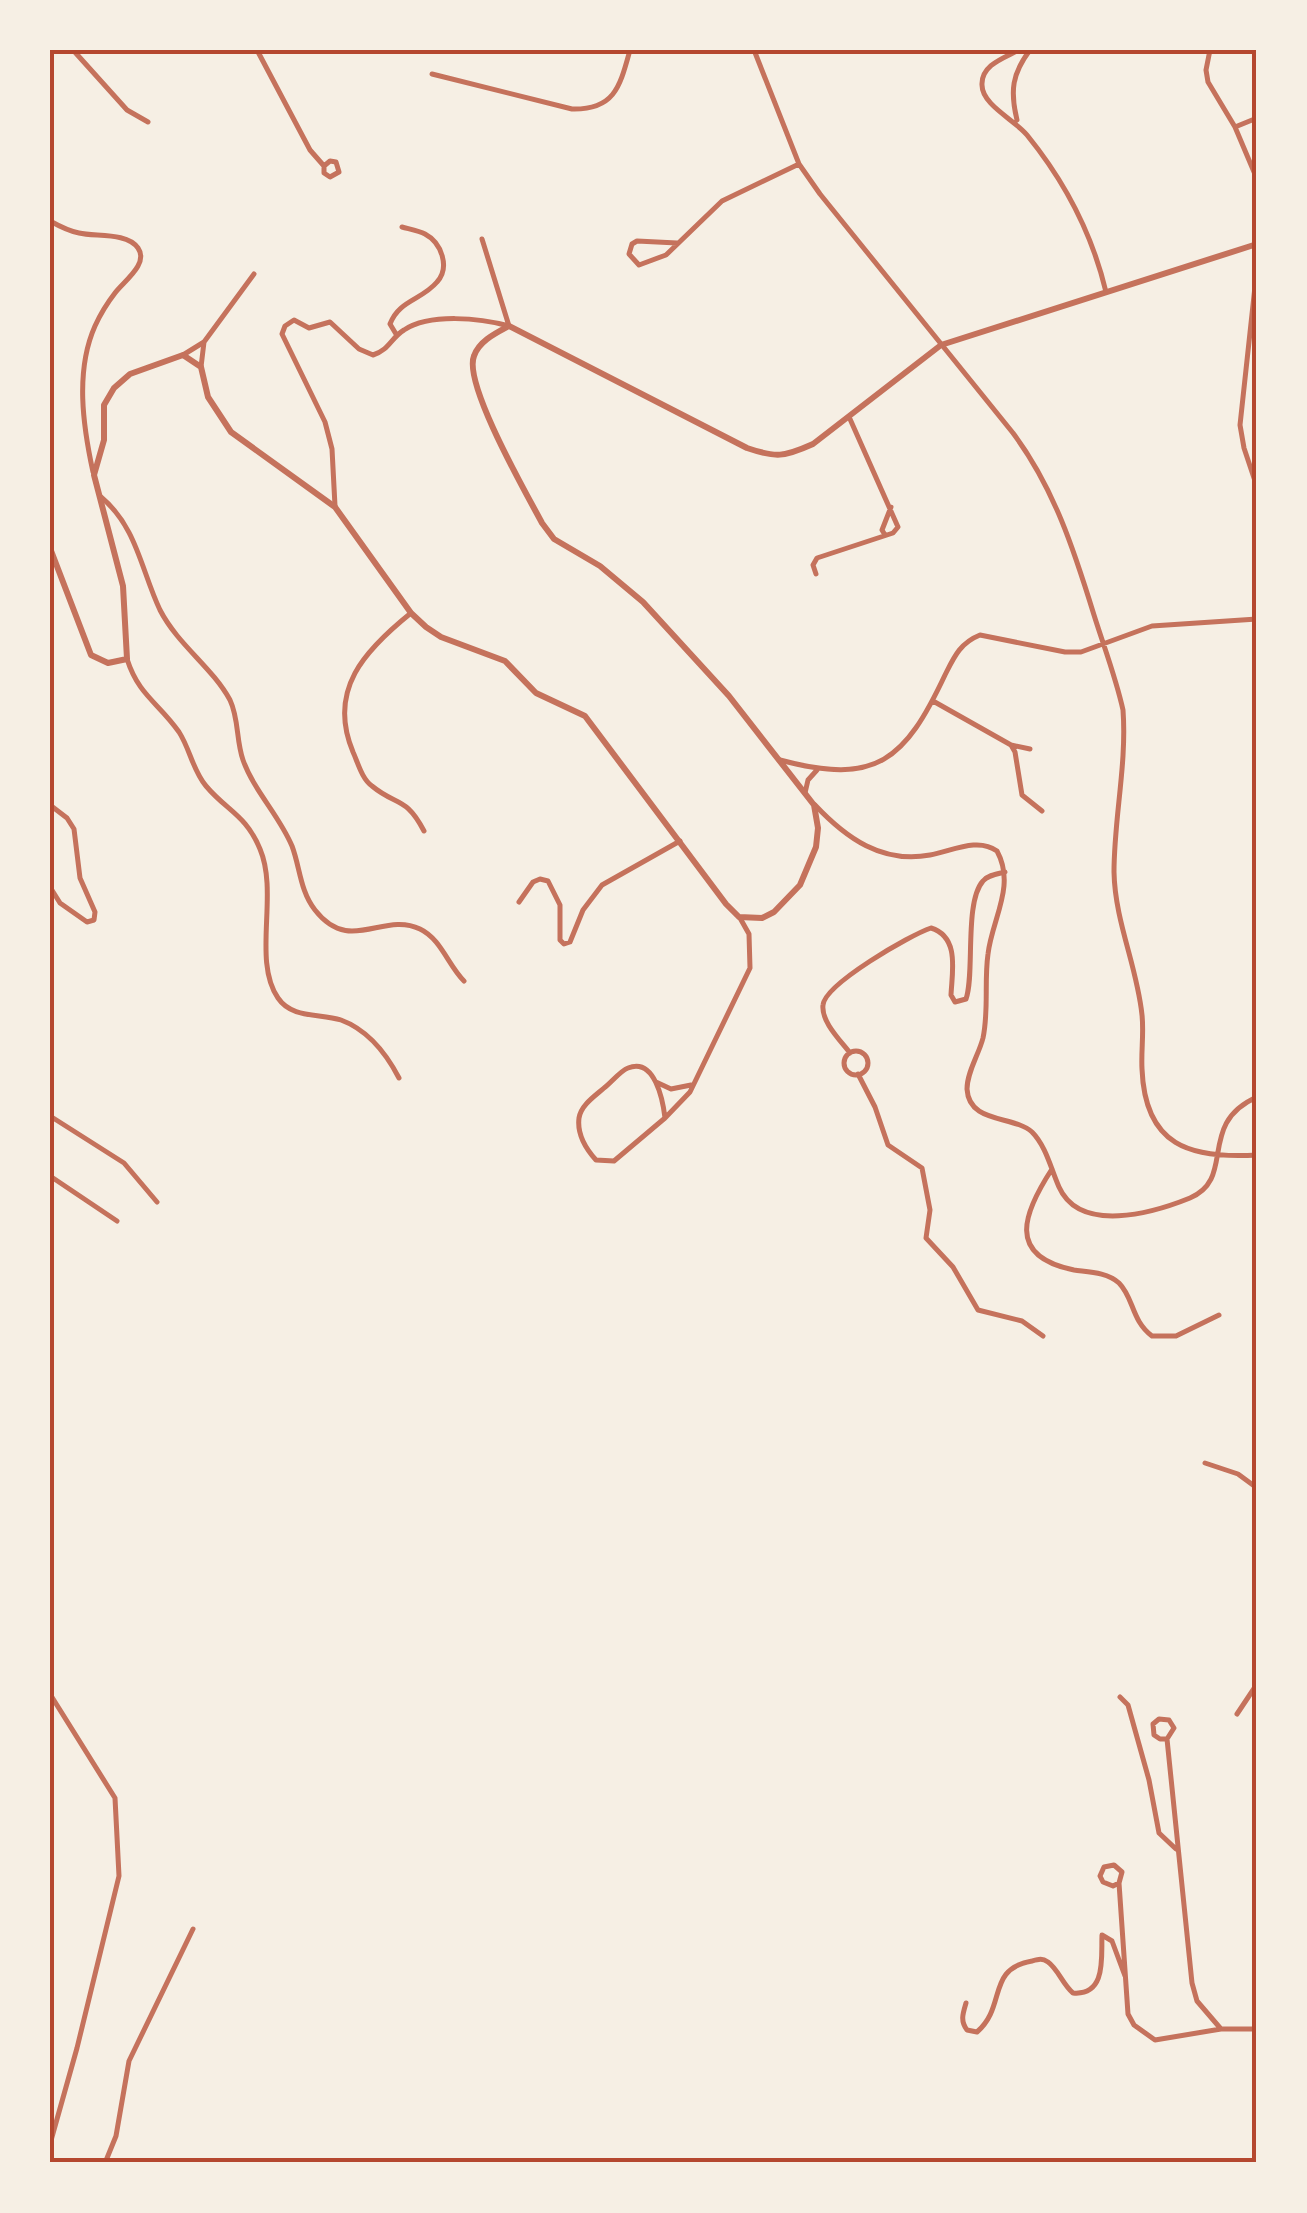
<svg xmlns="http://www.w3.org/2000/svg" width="1307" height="2213" font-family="'Fira Sans Condensed',sans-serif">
  <rect width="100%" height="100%" fill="#f6efe4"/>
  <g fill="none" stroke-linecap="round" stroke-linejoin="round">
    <!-- minor -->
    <path stroke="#c5725c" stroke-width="5" d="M73 50 127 110 148 122
      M257 50 310 150 324 166V173L330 177 339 172 336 162 330 161 324 166
      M754 50 799 164 820 194 1013 433C1054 488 1074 550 1094 615 1104 647 1116 678 1123 710 1127 764 1114 818 1114 872 1115 922 1137 966 1142 1015 1144 1033 1141 1051 1142 1069 1145 1146 1190 1159 1257 1155
      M1019 50C1004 58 981 65 982 85 982 105 1015 120 1027 135 1066 183 1092 233 1106 292
      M1210 50 1206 70 1208 82 1235 127 1257 179
      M432 74 572 109C615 110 620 86 630 50
      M1017 120C1010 91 1012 74 1030 50
      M1235 127 1257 118
      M50 221C59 226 68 231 79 233 95 237 127 232 138 248 149 264 124 281 115 293 108 302 100 315 95 326 75 371 83 426 93 472
      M482 239 509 326
      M677 243 637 241 632 244 629 254 639 265 666 255 722 201 799 164
      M1257 268 1240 425 1244 448 1257 487
      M396 334 390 324C399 300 422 300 437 282 450 268 442 243 425 234 419 231 409 229 402 227
      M183 355 204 342
      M201 367 204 342 254 274
      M101 497C137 527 141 570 160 610 178 645 212 667 230 700 239 719 236 740 243 760 254 791 279 815 292 846 300 867 300 891 315 910 350 955 383 911 420 929 441 939 448 965 464 981
      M335 506 332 449 325 422 282 334 285 326 294 320 309 328 330 322 359 349 373 355C389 350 391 338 404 330 430 313 480 318 509 326
      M885 535 882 530 891 507
      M816 574 813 565 817 558 893 533 898 527 850 419
      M411 613C365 650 327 690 353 752 358 763 362 779 372 786 396 806 406 796 424 831
      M127 659C139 696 158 702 179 732 190 749 193 771 206 786 227 811 246 815 260 849 279 894 252 960 278 998 292 1019 320 1013 341 1020 368 1030 386 1053 399 1078
      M933 701 1011 745
      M1030 749 1011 745 1015 752 1022 795 1042 811
      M780 760C877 786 905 760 945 675 954 657 960 643 980 635L1065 652H1081L1152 626 1257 619
      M805 793 808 780 817 770
      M50 805 67 818 74 829 80 878 95 912 94 920 87 922 60 903 50 887
      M815 805C846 838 882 864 930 855 952 851 978 837 997 851 1016 886 992 919 988 954 984 982 989 1010 983 1038 979 1054 967 1072 967 1089 969 1124 1013 1115 1032 1132 1046 1146 1051 1169 1059 1187 1080 1234 1153 1213 1190 1198 1237 1178 1196 1124 1257 1097
      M519 902 533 882 540 879 548 881 560 905V940L564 944 570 942 583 910 602 885 680 841
      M844 1063a12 12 0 1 1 24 0a12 12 0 1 1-24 0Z
      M850 1053C841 1041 821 1022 823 1005 825 984 910 935 931 928 960 937 952 972 951 995L955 1002 966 999C975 975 964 902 983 881 988 875 997 874 1005 872
      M858 1074 875 1107 888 1145 922 1168 930 1210 926 1238 953 1267 978 1310 1022 1321 1043 1336
      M656 1082 671 1089 691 1085
      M50 1116 124 1163 157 1202
      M665 1118C663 1101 655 1057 628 1068 620 1071 611 1083 604 1088 595 1096 581 1105 579 1118 577 1134 586 1149 596 1160L614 1161 665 1118 690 1092 750 968 749 934 740 918
      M1052 1169C1024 1212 1005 1256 1074 1270 1088 1272 1107 1272 1119 1283 1134 1298 1131 1320 1152 1336H1176L1219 1315
      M50 1176 117 1221
      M1205 1463 1238 1474 1257 1488
      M50 1694 115 1798 119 1876 77 2048 50 2144
      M1120 1697 1128 1705 1149 1780 1159 1833 1176 1849
      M1237 1714 1257 1684
      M1167 1739H1160L1154 1735 1153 1724 1159 1719 1169 1720 1174 1728 1167 1739 1192 1983 1197 2001 1221 2029H1257
      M1119 1883 1113 1886 1103 1882 1100 1876 1104 1867 1114 1865 1122 1872 1119 1883 1128 2014 1134 2025 1155 2040 1221 2029
      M966 2003C963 2013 960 2021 967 2030L977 2032C1007 2006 986 1969 1032 1961 1039 1959 1042 1958 1048 1962 1058 1969 1063 1985 1073 1993 1107 1996 1101 1956 1102 1935L1112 1941 1125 1976
      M105 2163 116 2136 129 2061 193 1929"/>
    <!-- tertiary -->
    <path stroke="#c5725c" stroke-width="6" d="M50 548 91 655 108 663 127 659 123 586 94 475 104 440V405L114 388 130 374 183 355 201 367 208 397 231 432 335 507 411 613 426 627 441 637 505 661 536 693 585 716 726 904 739 917 762 918 774 912 800 885 816 847 818 828 814 805 729 696 643 602 600 566 554 539 542 523C526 493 463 383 474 356 479 341 496 333 509 326L747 448C776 458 784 457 813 444L941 345 1257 244"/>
  </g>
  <!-- border -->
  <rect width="1307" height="2213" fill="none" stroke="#f6efe4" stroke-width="105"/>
  <rect x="52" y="52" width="1202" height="2108" fill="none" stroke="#b5482f" stroke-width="4"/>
</svg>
